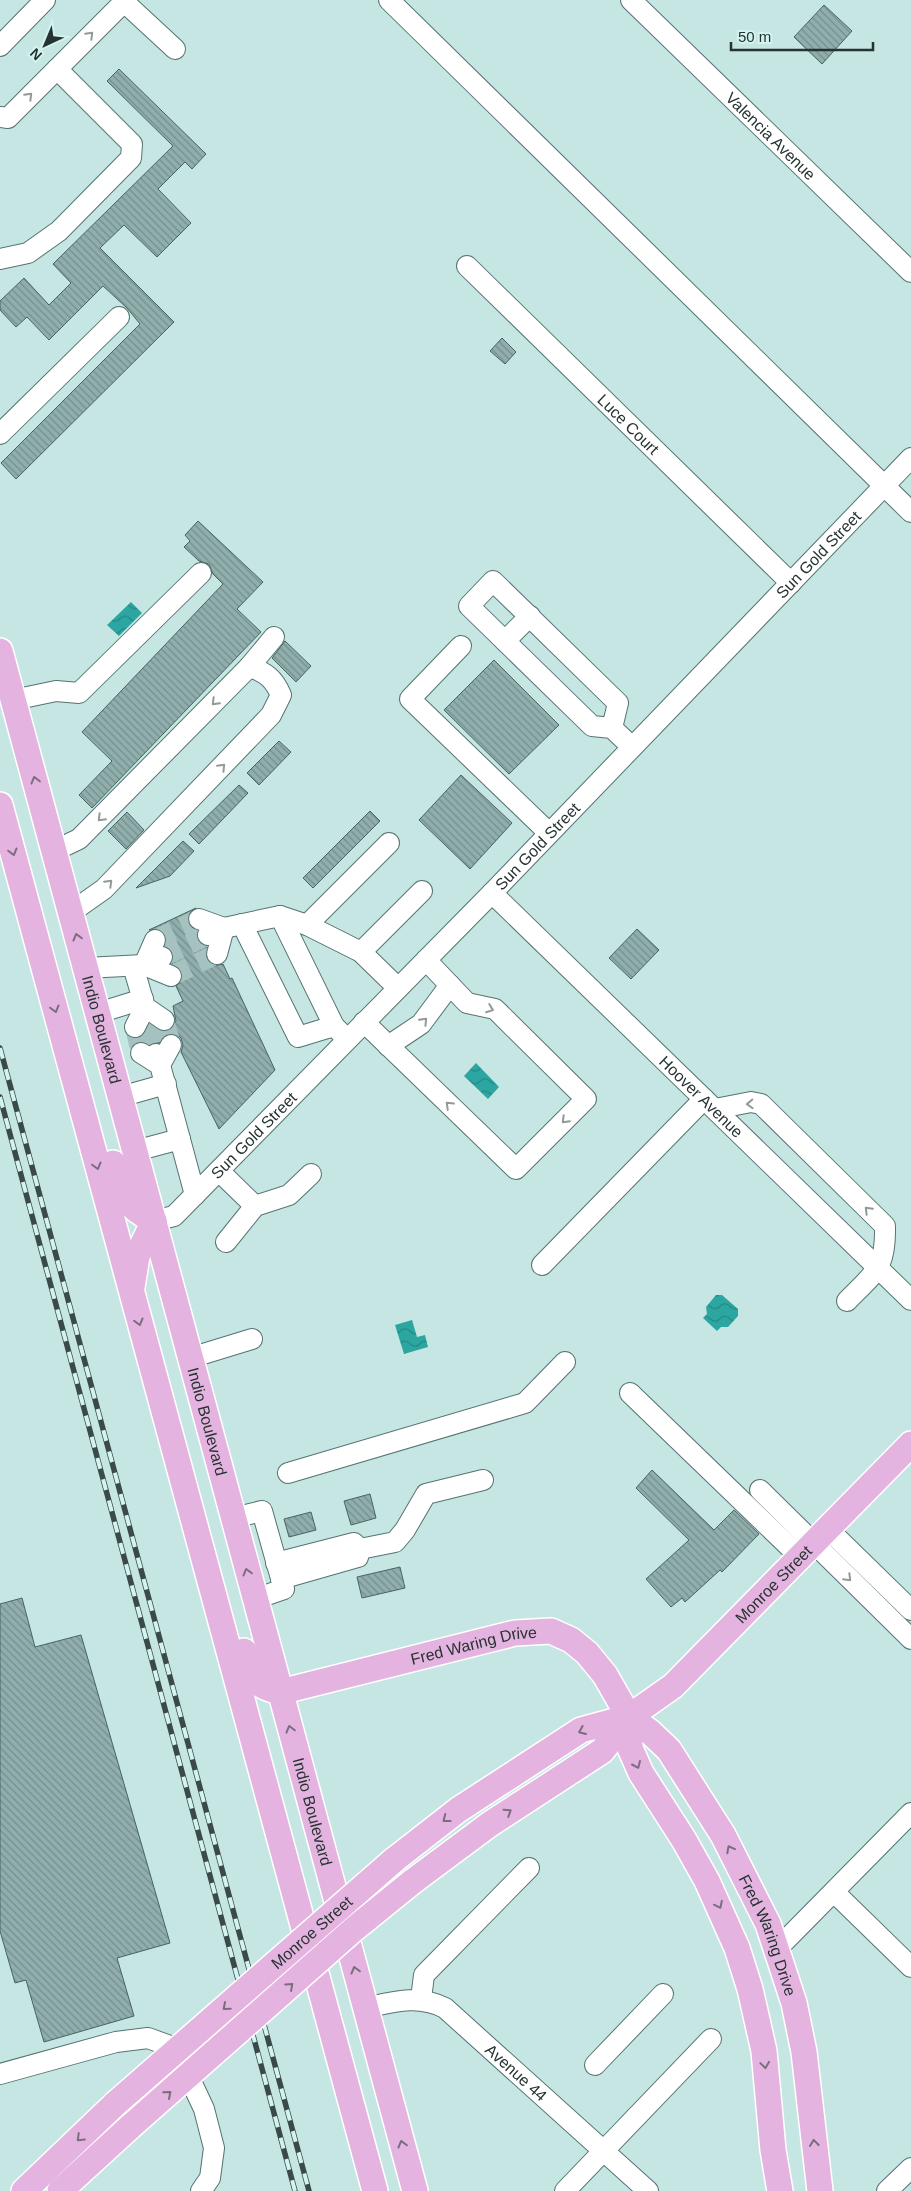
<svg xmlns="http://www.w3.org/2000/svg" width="911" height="2191" font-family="Arial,sans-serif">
  <defs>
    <pattern id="water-waves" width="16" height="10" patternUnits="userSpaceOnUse" patternTransform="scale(1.25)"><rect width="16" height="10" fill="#2ca6a1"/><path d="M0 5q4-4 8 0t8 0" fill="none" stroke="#258884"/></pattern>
    <pattern id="building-back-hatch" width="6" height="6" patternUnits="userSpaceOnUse" patternTransform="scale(1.25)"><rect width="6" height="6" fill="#8faeac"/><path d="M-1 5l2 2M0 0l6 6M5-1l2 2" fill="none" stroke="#758e8d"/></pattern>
  </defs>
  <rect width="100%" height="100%" fill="#c5e6e3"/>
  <!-- water -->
  <path fill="url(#water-waves)" d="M131 602 142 613 119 636 107 625Z
    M476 1063 499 1087 488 1099 464 1076Z
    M716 1295H722L738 1309V1316L728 1327H721L717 1331 703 1318 707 1314 706 1307Z
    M412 1320 417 1337 425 1335 428 1347 404 1354 395 1325Z"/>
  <!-- building -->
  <path fill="url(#building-back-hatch)" stroke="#476462" d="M824 5 852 31 822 64 794 37Z
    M119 69 206 154 192 169 185 162 158 189 191 223 157 257 124 225 100 248 174 322 16 479 1 463 140 324 127 308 103 286 49 340 27 317 16 327 0 310V301L24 278 49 305 71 283 53 264 173 146 107 81Z
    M502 338 516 352 505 364 490 351Z
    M198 521 263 582 237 609 261 632 92 808 79 795 112 761 82 732 223 584 213 574 209 564 199 561 184 547 190 541 185 535Z
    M285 641 311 666 296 682 272 658Z
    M494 660 559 725 509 774 444 710Z
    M279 741 291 752 259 785 247 773Z
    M461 775 512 823 470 869 419 820Z
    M239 785 248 793 199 844 189 834Z
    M370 811 380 821 313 888 303 878Z
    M127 812 144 830 126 849 108 831Z
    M183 841 194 851 170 876 136 888Z
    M196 908 188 915 190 926 197 931V939L201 944 207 947 205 957 208 962 214 966 223 964 230 979 232 978 275 1070 219 1129 181 1052 183 1045 181 1038 176 1034 170 1033 164 1035 159 1043 150 1044 142 1041 134 1043 133 1038 142 1037 150 1024 163 1032 170 1030 176 1021 173 1006 183 1001 176 986 182 981 183 974 180 968 172 964 173 953 165 946 167 939 165 933 159 929 149 930Z
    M637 929 659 950 631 979 609 958Z
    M652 1470 714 1530 734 1510 759 1534 722 1572 720 1570 685 1602 682 1598 671 1607 646 1579 689 1540 636 1488Z
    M370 1494 376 1518 351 1525 344 1501Z
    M311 1512 316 1530 289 1537 284 1519Z
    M400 1567 405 1588 362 1598 357 1577Z
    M22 1598 35 1647 81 1635 170 1943 117 1958 134 2016 44 2042 26 1980 15 1983 0 1931V1604Z"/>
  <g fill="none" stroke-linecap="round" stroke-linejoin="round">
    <!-- minor-tunnel -->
    <path stroke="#a5c2c0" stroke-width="20" stroke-dasharray="20 10" stroke-linecap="butt" d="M155 940 199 919
      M162 957 208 935
      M171 976 217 954
      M164 1020 171 1045
      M149 1024 156 1051
      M135 1027 141 1053"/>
    <defs>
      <g id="minor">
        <path d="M122 0 175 49"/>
        <path d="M389 0 911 512"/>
        <path id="s1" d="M631 0 911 272"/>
        <path d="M0 46 45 0"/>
        <path d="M0 117 8 118 124 2"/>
        <path d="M0 259 28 253 59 231 131 158 132 144 57 69"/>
        <path id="s2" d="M467 266 791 583"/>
        <path d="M0 434 119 317"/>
        <path d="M505 641 530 616"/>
        <path d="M461 646 410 699 549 833"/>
        <path d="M13 700 56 691 79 693 201 573"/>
        <path d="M612 728 592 726 469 606 493 581 618 703 612 728 632 747"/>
        <path d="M54 851 79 839 249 667 274 637"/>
        <path id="s3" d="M492 893 911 1300"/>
        <path d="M70 913 104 889 271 715 281 695C274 679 266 672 249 667"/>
        <path d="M280 916 334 1026"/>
        <path d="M199 919 224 928 217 954"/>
        <path d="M242 924 298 1037 334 1026 347 1039"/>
        <path d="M307 925 389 843"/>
        <path d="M208 935 224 928 280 916 307 925 361 952 398 988"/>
        <path d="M155 940 144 965 171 976"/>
        <path d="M361 952 422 891"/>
        <path d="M133 966 145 1007 164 1020"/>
        <path d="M85 968 144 965 162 957"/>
        <path d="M98 1013 143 999"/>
        <path d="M364 1022 516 1169 586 1099 495 1009 467 1003 426 960"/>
        <path d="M135 1027 145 1007"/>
        <path d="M388 1046 421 1024 450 985"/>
        <path d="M141 1053 160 1065 195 1195"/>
        <path d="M156 1054 160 1065 171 1045"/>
        <path d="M120 1097 166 1084"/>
        <path d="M715 1109 751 1102 761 1104 885 1226C886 1269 875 1272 847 1301"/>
        <path d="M135 1151 180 1139"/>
        <path d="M219 1171 255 1206"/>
        <path id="s4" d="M154 1221 174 1216 492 893 911 458"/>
        <path d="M226 1242 255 1206 289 1195 311 1174"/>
        <path d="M542 1265 704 1099"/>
        <path d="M190 1358 252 1339"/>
        <path d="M630 1393 800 1557"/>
        <path d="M288 1473 525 1403 565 1362"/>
        <path d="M760 1490 911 1639"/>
        <path d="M233 1518 262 1511 284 1589 255 1599"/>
        <path d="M828 1529 911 1610"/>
        <path d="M360 1549 395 1542 405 1530 426 1494 483 1480"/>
        <path d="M276 1563 354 1543 360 1549 358 1557 281 1579"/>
        <path d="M834 1892 911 1967"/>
        <path d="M777 1949 911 1813"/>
        <path d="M421 1999 424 1975 529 1868"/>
        <path id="s5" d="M365 2008C393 2002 418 1994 445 2008L648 2191"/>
        <path d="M595 2065 663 1994"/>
        <path d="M0 2074 116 2042 148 2038 170 2046 182 2062 204 2109 214 2148 210 2178 201 2191"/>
        <path d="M565 2191 711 2039"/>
        <path d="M887 2191 911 2168"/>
      </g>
      <g id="major">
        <path id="s6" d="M0 651 415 2191"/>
        <path d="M0 805 375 2191"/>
        <path d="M113 1163C122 1195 122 1204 154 1221"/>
        <path d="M132 1287 137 1256 154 1221"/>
        <path id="s7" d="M244 1651C251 1677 251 1685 280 1692L515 1633 551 1631 571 1640 587 1653 605 1675 629 1717 650 1732 669 1750 723 1835 768 1924 794 2003 804 2052 820 2191"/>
        <path d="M629 1717 630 1748 641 1773 684 1840 707 1881 737 1948 750 1989 764 2051 773 2150 780 2191"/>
        <path d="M394 1860 458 1810 581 1730 629 1717"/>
        <path id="s8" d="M412 1882 490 1824 602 1751 629 1717 673 1686 911 1444"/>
        <path d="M24 2191 115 2104"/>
        <path d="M60 2191 131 2126"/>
      </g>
    </defs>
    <!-- minor casing -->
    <use href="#minor" stroke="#557371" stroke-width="22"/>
    <!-- major casing -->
    <use href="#major" stroke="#fff" stroke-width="28"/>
    <!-- minor -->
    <use href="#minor" stroke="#fff" stroke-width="20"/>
    <!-- major -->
    <use href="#major" stroke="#e4b3df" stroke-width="25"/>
    <defs>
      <path id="rail" d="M0 1048 309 2191
        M0 1097 295 2191"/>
    </defs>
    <!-- rail casing -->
    <use href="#rail" stroke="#3a4a49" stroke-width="5.5"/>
    <!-- rail -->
    <use href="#rail" stroke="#d2f3f0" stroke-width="4" stroke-dasharray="11" stroke-linecap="butt"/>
    <defs>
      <g id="major-bridge">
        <path id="s9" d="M115 2104 394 1860"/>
        <path d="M131 2126 354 1929 412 1882"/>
      </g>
    </defs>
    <!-- major-bridge casing -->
    <use href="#major-bridge" stroke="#fff" stroke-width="28" stroke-linecap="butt"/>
    <!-- major-bridge -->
    <use href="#major-bridge" stroke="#e4b3df" stroke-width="25"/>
  </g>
  <!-- one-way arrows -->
  <defs><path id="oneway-chevron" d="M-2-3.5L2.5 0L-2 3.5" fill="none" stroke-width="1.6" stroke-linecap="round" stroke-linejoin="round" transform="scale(1.25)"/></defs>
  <g stroke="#929998">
    <use href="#oneway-chevron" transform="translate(90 35) rotate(-45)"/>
    <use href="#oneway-chevron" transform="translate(29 96) rotate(-45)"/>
    <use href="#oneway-chevron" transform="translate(215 702) rotate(135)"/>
    <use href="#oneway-chevron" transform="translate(222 767) rotate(-46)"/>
    <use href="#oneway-chevron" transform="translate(101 818) rotate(135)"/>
    <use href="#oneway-chevron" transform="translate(109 883) rotate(-45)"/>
    <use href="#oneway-chevron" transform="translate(490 1009) rotate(21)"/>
    <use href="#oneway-chevron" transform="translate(424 1021) rotate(-46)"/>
    <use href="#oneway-chevron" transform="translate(750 1104) rotate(178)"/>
    <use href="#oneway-chevron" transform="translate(449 1105) rotate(-136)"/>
    <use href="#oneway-chevron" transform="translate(565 1120) rotate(135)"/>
    <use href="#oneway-chevron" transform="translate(868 1210) rotate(-135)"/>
    <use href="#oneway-chevron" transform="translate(848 1578) rotate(45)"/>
  </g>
  <g stroke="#7b6d80">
    <use href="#oneway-chevron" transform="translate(35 780) rotate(-105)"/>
    <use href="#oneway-chevron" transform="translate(13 852) rotate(75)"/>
    <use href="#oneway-chevron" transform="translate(77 937) rotate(-105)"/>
    <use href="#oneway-chevron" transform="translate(55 1009) rotate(75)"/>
    <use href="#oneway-chevron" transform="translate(97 1166) rotate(75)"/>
    <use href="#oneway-chevron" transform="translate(139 1322) rotate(75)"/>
    <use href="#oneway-chevron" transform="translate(247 1572) rotate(-105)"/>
    <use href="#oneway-chevron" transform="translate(290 1729) rotate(-105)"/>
    <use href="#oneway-chevron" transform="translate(582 1731) rotate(157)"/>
    <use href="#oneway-chevron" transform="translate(637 1765) rotate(66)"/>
    <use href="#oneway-chevron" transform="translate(508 1812) rotate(-33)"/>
    <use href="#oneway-chevron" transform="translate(446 1819) rotate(142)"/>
    <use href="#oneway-chevron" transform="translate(730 1849) rotate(-118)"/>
    <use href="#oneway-chevron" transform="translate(719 1905) rotate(64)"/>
    <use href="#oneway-chevron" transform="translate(355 1970) rotate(-105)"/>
    <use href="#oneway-chevron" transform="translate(290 1986) rotate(-42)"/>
    <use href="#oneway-chevron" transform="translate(226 2007) rotate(139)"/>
    <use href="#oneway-chevron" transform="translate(765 2065) rotate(82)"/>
    <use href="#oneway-chevron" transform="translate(168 2094) rotate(-41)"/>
    <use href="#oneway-chevron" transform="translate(80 2138) rotate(136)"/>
    <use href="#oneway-chevron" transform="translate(814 2143) rotate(-97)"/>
    <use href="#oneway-chevron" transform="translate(402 2144) rotate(-105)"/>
  </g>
  <g text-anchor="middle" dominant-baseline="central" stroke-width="4" stroke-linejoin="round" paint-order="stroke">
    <!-- street labels -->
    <g font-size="16" fill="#263332" stroke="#d2f3f0">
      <text stroke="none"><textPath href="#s1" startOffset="195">Valencia Avenue</textPath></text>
      <text stroke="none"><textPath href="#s2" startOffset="226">Luce Court</textPath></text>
      <text stroke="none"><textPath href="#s4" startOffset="944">Sun Gold Street</textPath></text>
      <text stroke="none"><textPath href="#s4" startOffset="539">Sun Gold Street</textPath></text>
      <text stroke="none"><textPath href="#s6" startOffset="392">Indio Boulevard</textPath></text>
      <text stroke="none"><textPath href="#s3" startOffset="292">Hoover Avenue</textPath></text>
      <text stroke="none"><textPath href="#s4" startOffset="134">Sun Gold Street</textPath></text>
      <text stroke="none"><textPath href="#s6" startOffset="798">Indio Boulevard</textPath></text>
      <text stroke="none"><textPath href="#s8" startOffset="471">Monroe Street</textPath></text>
      <text stroke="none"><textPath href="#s7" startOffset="259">Fred Waring Drive</textPath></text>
      <text stroke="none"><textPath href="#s6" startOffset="1202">Indio Boulevard</textPath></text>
      <text stroke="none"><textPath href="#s9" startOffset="261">Monroe Street</textPath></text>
      <text stroke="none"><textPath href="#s7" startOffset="720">Fred Waring Drive</textPath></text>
      <text stroke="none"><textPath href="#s5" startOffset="178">Avenue 44</textPath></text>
    </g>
  </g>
  <!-- north arrow -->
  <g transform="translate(45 45) rotate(224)" stroke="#d2f3f0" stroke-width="4" paint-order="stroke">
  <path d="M0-4L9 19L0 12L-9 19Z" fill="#263332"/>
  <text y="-8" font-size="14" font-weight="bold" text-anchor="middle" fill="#263332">N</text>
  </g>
  <!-- scale -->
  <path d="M731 42v8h142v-8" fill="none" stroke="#263332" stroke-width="2.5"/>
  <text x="738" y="42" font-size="15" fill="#263332" stroke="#d2f3f0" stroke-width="4" paint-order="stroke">50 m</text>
</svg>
